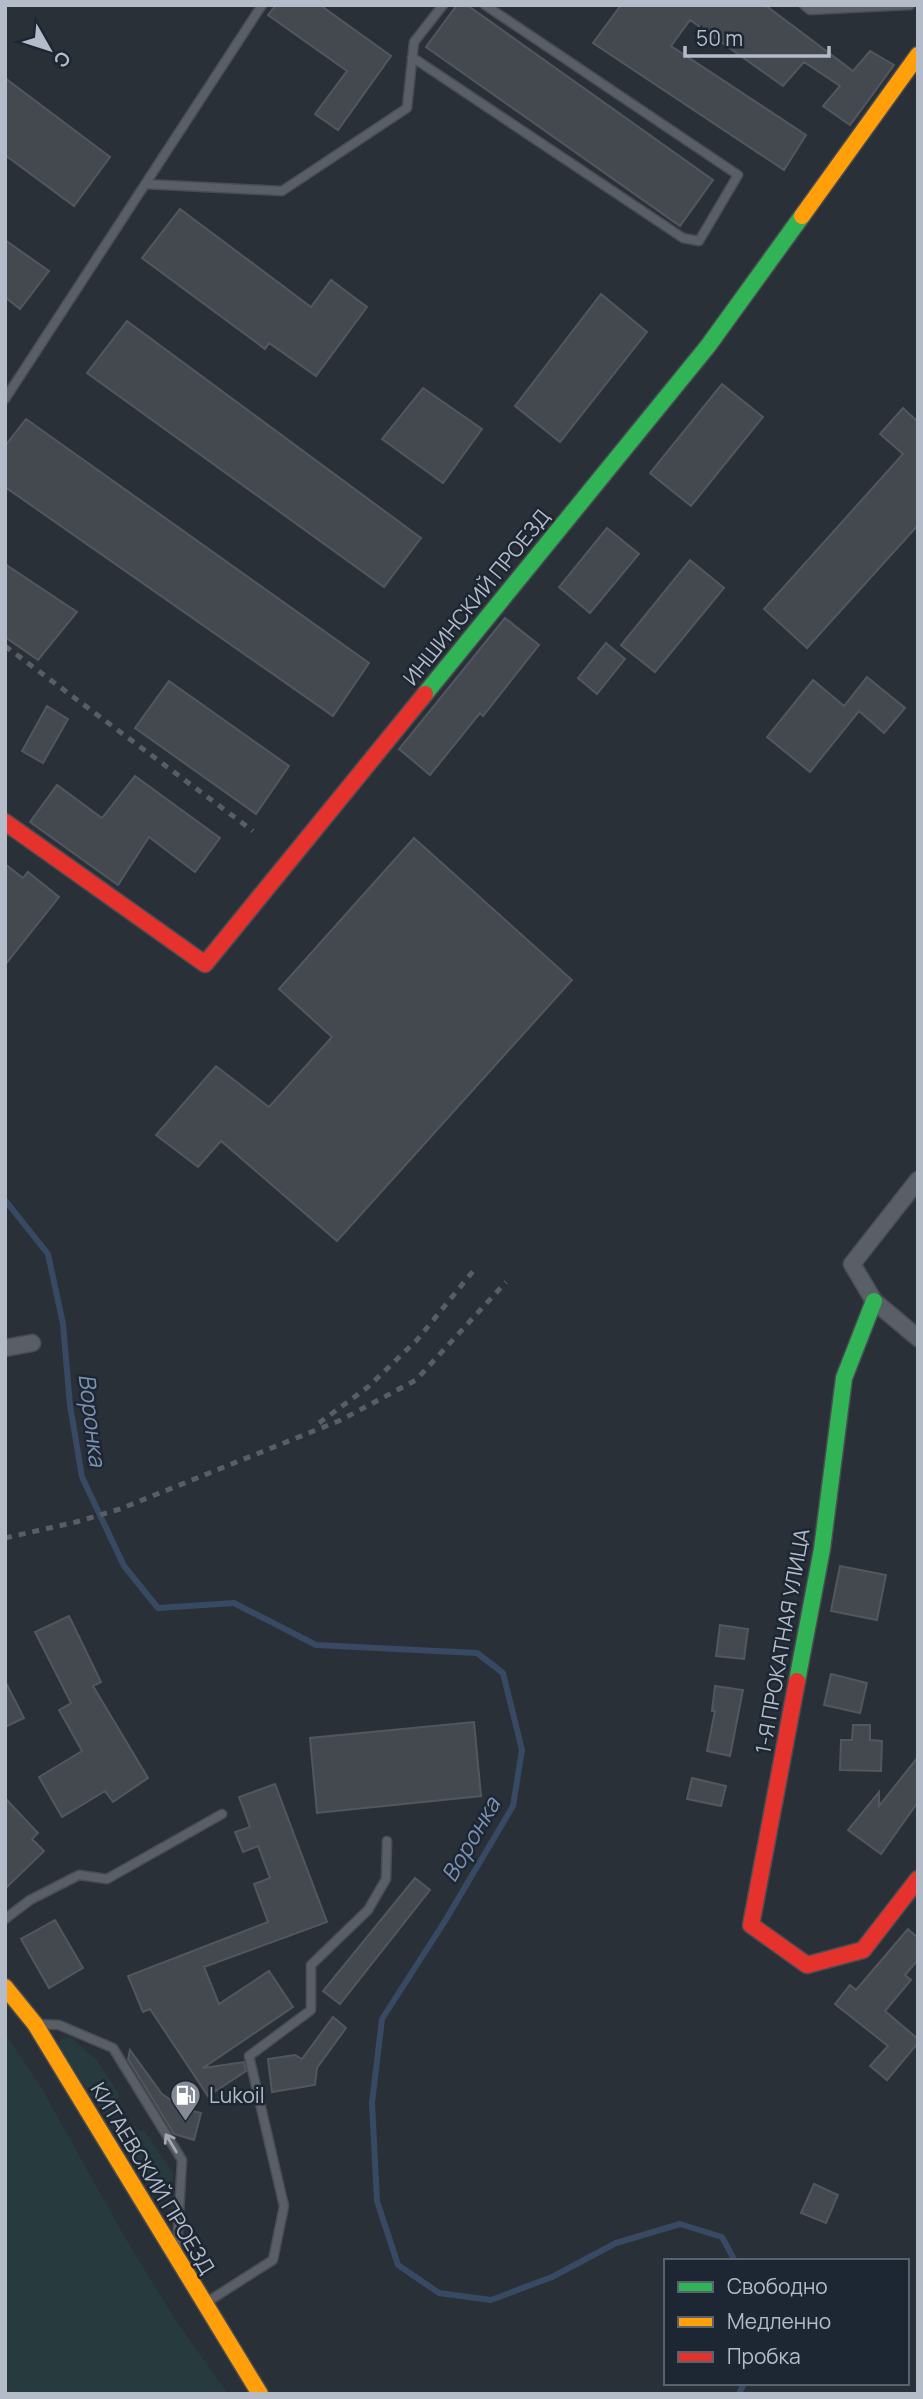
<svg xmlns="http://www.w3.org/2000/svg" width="923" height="2399" font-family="Manrope,sans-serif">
  <rect width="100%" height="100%" fill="#2a3038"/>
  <!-- green -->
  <path fill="#273a3e" d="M5 2033 42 2089 124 2236 176 2321 228 2394H5Z
    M70 2037 97 2060 119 2094C117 2104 116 2111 105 2115L58 2046 61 2039Z
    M136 2130 145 2132 173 2173 172 2181 167 2187 153 2189 126 2152 127 2139Z"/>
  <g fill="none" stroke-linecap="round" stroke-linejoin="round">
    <!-- stream -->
    <path stroke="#384963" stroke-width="6" d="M5 1200 48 1254 63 1324 70 1405 82 1477 124 1566 158 1608 234 1603 316 1645 477 1653 503 1673 522 1750 513 1806 445 1921 382 2019 372 2103 377 2201 398 2265 439 2293 491 2300 552 2277 616 2243 680 2224 722 2237 735 2261
      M739 2394 744 2383"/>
  </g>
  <!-- building -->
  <path fill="#444950" stroke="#52575f" stroke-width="2" d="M276 5H320L391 56 338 130 315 114 347 71 268 15Z
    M457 5H467L713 180 680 226 426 47Z
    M621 5H765L853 71 870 51 894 65 850 125 823 106 840 86 804 62 783 86 690 20 671 46 806 135 784 170 593 43Z
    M5 78 110 157 74 206 5 155Z
    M180 209 311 307 331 280 367 307 316 376 269 343 265 349 142 258Z
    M5 240 49 271 20 309 5 297Z
    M601 294 647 332 560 442 515 406Z
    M127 321 421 538 384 587 87 373Z
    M722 384 763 417 691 506 650 473Z
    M423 388 482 429 443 483 382 439Z
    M903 408 918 422V525L807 648 764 609 903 454 880 434Z
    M26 419 369 663 333 716 5 487V446Z
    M607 528 639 554 590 613 559 587Z
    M690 560 724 588 655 672 621 645Z
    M5 564 77 612 38 660 5 637Z
    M505 618 539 645 483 716 480 713 430 775 399 749Z
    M606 643 625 659 597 694 578 678Z
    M867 677 905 708 884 733 859 711 810 772 767 737 813 680 844 706Z
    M169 681 289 766 256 814 135 728Z
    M47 706 68 719 43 763 22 751Z
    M135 776 220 838 195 872 149 837 118 885 30 822 57 785 102 818Z
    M414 838 572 980 337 1241 221 1141 198 1167 156 1135 216 1066 269 1107 332 1037 279 989Z
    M5 864 23 878 28 872 59 897 5 965Z
    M840 1566 886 1575 877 1620 831 1611Z
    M69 1616 101 1682 93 1686 148 1778 113 1802 105 1791 62 1817 39 1777 82 1751 59 1710 71 1703 35 1632Z
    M720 1625 748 1629 744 1659 716 1656Z
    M831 1674 867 1683 860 1713 824 1705Z
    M5 1681 24 1718 5 1727Z
    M715 1686 743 1690 730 1756 707 1751 715 1711H712Z
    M474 1722 481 1796 317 1813 310 1738Z
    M853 1725H870V1740L882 1741 881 1771 840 1770 841 1740H852Z
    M918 1757V1802L881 1854 848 1830 879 1792V1806Z
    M692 1778 726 1786 721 1806 687 1799Z
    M275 1784 327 1922 204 1967 219 2004 269 1971 293 2007 203 2068 244 2062 246 2071 208 2096 150 2009 143 2012 128 1976 268 1922 254 1884 270 1878 258 1846 243 1852 235 1832 250 1827 239 1797Z
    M5 1798 38 1833 32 1839 44 1851 5 1889Z
    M415 1878 430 1890 340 2004 323 1991Z
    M55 1920 83 1968 49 1988 21 1939Z
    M908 1929 918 1938V1960L905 1975 911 1980 885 2011 918 2039V2043L887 2080 870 2066 888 2046 835 2004 850 1985 856 1990Z
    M333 2017 346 2028 317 2068 315 2085 272 2092 268 2059 295 2055 302 2059Z
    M130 2050 162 2094 184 2109 201 2113 194 2140 174 2134 128 2059Z
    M814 2184 838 2195 826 2223 801 2213Z"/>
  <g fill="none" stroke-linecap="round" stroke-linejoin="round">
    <defs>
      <path id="lane" d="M804 5 810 10 910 5
        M412 57 683 238 699 241 738 175 485 5
        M145 184 282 191 407 108 414 42 443 5
        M5 399 262 5
        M5 1919 30 1900 79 1875 107 1879 222 1814
        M38 2024 59 2025 113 2048 182 2160 177 2248
        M207 2302 273 2260 284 2206 249 2056 311 2010V1965L368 1910 386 1879 387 1841"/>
      <path id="street" d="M918 1180 852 1264 874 1301 918 1338
        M5 1348 32 1343"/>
      <path id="fast" d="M425 694 708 346 802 216
        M797 1681 822 1549 844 1378 874 1301"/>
      <path id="slow" d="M802 216 918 55
        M5 1987 35 2024 260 2394"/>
      <path id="jam" d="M5 822 205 964 425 694
        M797 1681 751 1925 807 1965 863 1950 918 1879"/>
    </defs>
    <!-- lane casing -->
    <use href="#lane" stroke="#484c53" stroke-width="11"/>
    <!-- street casing -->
    <use href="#street" stroke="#484c53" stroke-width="19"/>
    <!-- fast casing -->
    <use href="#fast" stroke="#484c53" stroke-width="19"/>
    <!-- slow casing -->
    <use href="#slow" stroke="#484c53" stroke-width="19"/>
    <!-- jam casing -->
    <use href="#jam" stroke="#484c53" stroke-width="19"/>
    <!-- lane -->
    <use href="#lane" stroke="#5a5e66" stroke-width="8"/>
    <!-- street -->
    <use href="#street" stroke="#5a5e66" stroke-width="16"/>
    <!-- fast -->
    <use href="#fast" stroke="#30b455" stroke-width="16"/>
    <!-- slow -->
    <use href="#slow" stroke="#ff9f0a" stroke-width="16"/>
    <!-- jam -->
    <use href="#jam" stroke="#e5322d" stroke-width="16"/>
    <!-- rail -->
    <path stroke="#595d64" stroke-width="5" stroke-dasharray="7 7" stroke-linecap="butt" d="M5 646 253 831
      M319 1423 368 1387 417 1340 474 1270
      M5 1538 76 1522 120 1509 341 1420 416 1380 506 1282"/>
  </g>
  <!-- one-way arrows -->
  <defs><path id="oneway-shaft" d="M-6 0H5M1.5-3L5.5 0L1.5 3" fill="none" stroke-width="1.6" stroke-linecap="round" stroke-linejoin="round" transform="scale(1.75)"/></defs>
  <use stroke="#a2a9b5" href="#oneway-shaft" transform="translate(171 2143) rotate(-121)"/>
  <!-- icons -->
  <defs>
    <symbol id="fuel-pin" viewBox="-11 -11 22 30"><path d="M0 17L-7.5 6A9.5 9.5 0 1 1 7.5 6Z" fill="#848b96" stroke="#1d2633"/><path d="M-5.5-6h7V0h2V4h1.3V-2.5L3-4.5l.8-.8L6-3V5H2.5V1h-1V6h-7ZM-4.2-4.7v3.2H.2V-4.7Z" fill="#fff"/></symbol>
  </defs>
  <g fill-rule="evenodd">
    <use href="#fuel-pin" x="168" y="2078" width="35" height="47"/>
  </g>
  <g text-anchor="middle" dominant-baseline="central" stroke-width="5" stroke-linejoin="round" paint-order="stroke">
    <!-- street labels -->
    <g font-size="21" fill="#b4bcc9" stroke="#1d2633">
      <text transform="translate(476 597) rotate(-51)">ИНШИНСКИЙ ПРОЕЗД</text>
      <text transform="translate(782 1641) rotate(-80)">1-Я ПРОКАТНАЯ УЛИЦА</text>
      <text transform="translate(153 2178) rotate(59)">КИТАЕВСКИЙ ПРОЕЗД</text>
    </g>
    <!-- poi labels -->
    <g font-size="21" fill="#b4bcc9" stroke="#1d2633" text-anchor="start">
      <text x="209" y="2095">Lukoil</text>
    </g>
    <!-- water labels -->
    <g font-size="23" font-style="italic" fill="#7c92b1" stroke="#1d2633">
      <text transform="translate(93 1420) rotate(83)">Воронка</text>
      <text transform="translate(470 1839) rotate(-60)">Воронка</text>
    </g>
  </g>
  <!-- border -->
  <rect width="923" height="2399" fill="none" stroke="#b4bcc9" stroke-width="14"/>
  <!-- legend -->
  <rect x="664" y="2259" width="245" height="126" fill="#1d2633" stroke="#59626f" stroke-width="2"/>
  <rect x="678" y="2282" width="35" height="10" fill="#30b455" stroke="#59626f" stroke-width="2"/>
  <text x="727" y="2294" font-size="21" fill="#b4bcc9">Свободно</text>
  <rect x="678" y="2317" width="35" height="10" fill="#ff9f0a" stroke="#59626f" stroke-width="2"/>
  <text x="727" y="2329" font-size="21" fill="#b4bcc9">Медленно</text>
  <rect x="678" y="2352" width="35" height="10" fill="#e5322d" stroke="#59626f" stroke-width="2"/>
  <text x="727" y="2364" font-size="21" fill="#b4bcc9">Пробка</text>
  <!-- north arrow -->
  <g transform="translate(49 49) rotate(129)" stroke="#1d2633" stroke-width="5" paint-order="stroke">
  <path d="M0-5L12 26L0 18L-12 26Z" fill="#b4bcc9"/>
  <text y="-10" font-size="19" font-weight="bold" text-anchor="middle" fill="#b4bcc9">С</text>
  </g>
  <!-- scale -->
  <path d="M685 46v10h144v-10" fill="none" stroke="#b4bcc9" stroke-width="3.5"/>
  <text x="696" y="46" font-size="21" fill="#b4bcc9" stroke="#1d2633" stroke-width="5" paint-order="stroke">50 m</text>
</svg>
